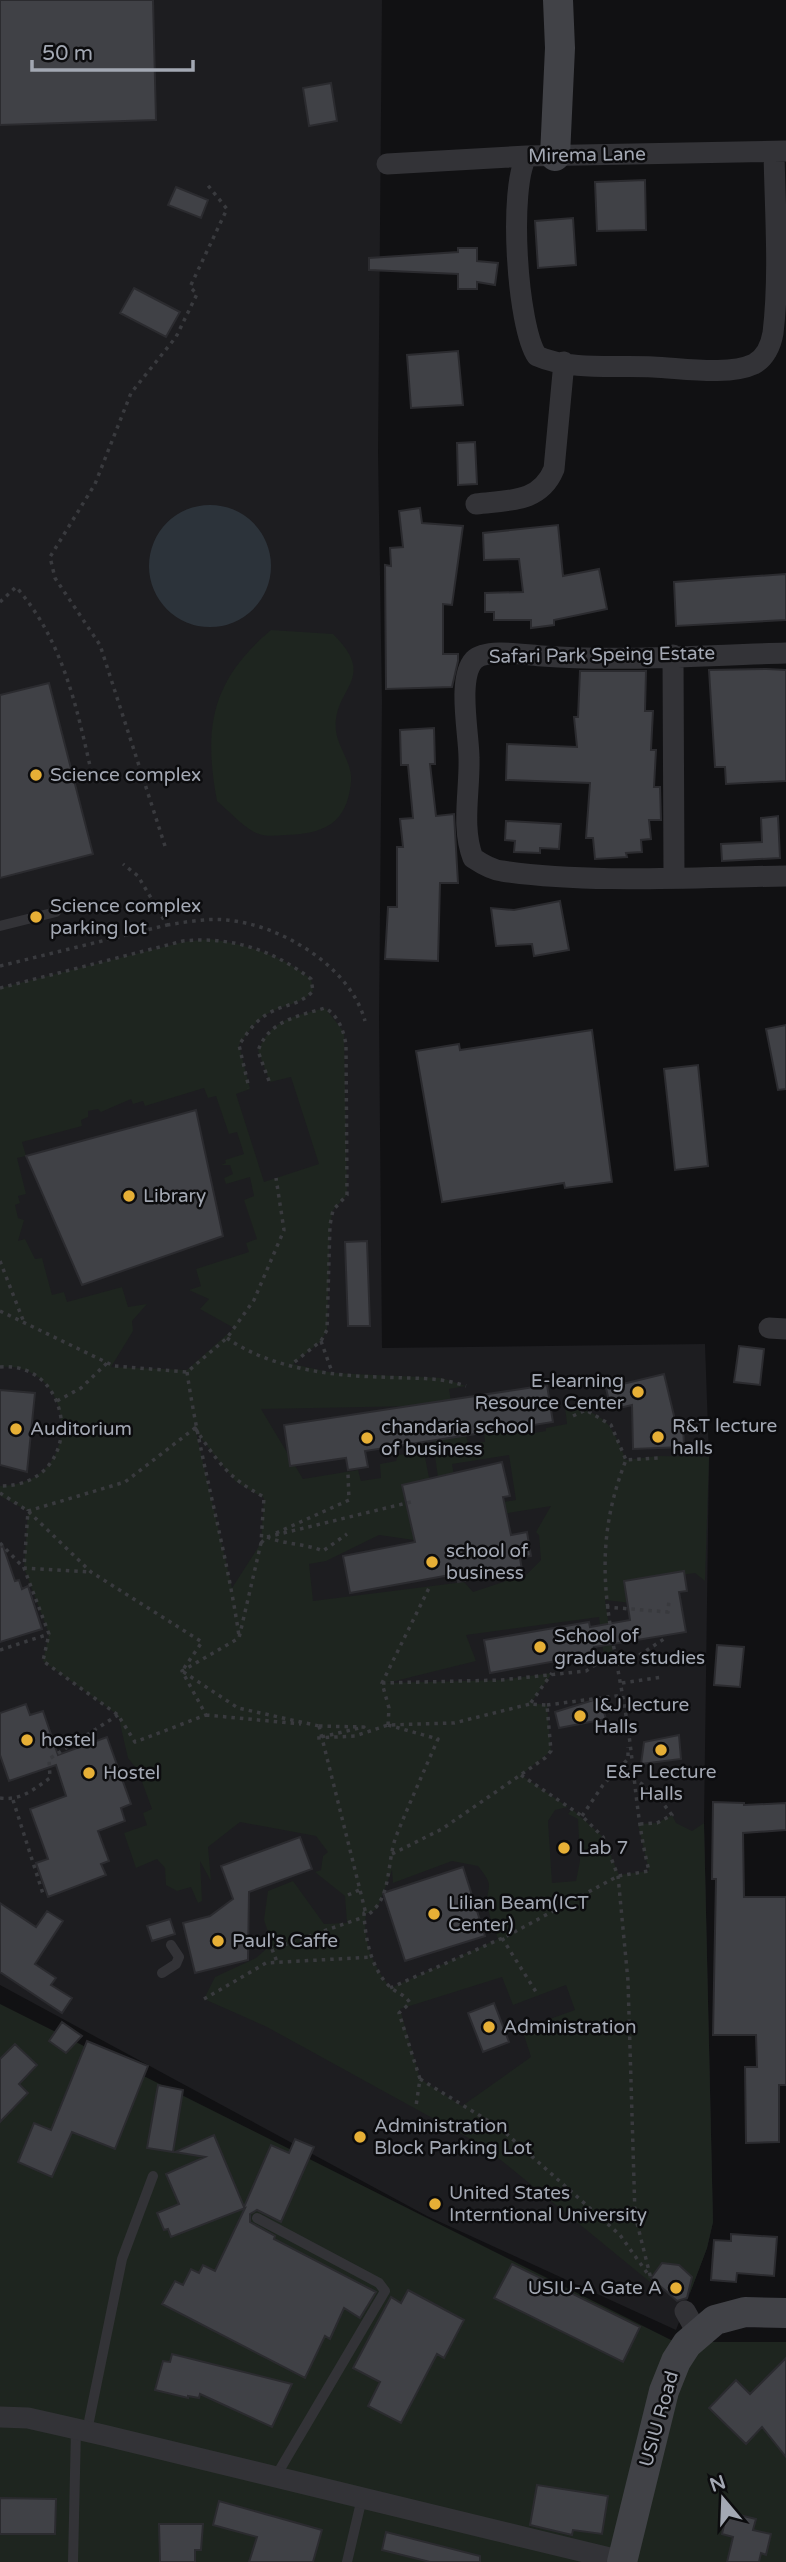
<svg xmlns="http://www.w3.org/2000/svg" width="786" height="2562" font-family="'Varela Round',sans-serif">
  <rect width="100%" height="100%" fill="#111113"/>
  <!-- built -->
  <path fill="#1d1d20" d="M0 0H382L378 452 382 701 379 1018 382 1348 705 1344 709 1457 704 1823 713 2222 707 2248 676 2330 427 2216 0 1985Z"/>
  <!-- green -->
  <path fill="#1e251f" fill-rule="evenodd" d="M271 630 333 634C380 680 331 688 336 731 338 748 353 764 351 782 347 824 324 834 285 835 275 836 263 837 254 832 240 824 229 811 217 801 203 726 212 680 271 630Z
    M210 939C248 945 281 955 311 979L313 991C300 1005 285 1004 269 1013 256 1020 247 1033 239 1045L250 1089 236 1094 264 1182 319 1164 291 1077 270 1082 258 1051C272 1018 294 1017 325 1008L344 1032 347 1195 333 1210 330 1225 327 1330 321 1341 293 1364 333 1373 442 1378 466 1386 449 1389 451 1401 417 1406 261 1409 303 1479 358 1470 361 1481 381 1478 380 1464 396 1461 398 1455 424 1452 442 1544 379 1535 326 1561 309 1564 313 1601 464 1582 473 1592 527 1574 541 1560 539 1535 536 1532 551 1506 502 1514 445 1511 516 1500 509 1455 452 1464 454 1475 438 1478 433 1440 466 1435 468 1444 485 1442 484 1433 520 1428 522 1435 546 1431V1428L567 1424 565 1407C607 1412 611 1424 626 1460L658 1456 709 1457 705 1581 695 1573 637 1581 640 1604 605 1600 613 1653 604 1657 599 1617 466 1635 476 1661 387 1683 501 1680 552 1673 531 1703 547 1705 551 1751 521 1775 568 1807 555 1810 548 1821 552 1883 576 1881 580 1861 578 1819 568 1814 572 1809 603 1837 619 1875 649 1871 638 1824 657 1823 672 1815 676 1823 692 1831 704 1823 713 2222 707 2248 690 2293V2275L679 2265 662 2263 650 2282 485 2147 267 2027 204 1999 215 1977 256 1958 272 1944 264 1920 268 1891 293 1881 324 1924 347 1923 345 1896 315 1872 321 1870 323 1856 328 1852 316 1836 240 1822 208 1847 211 1881 200 1861 202 1901 198 1903 191 1887 177 1891 166 1885 165 1868 157 1859 136 1868 124 1833 147 1825 143 1813 152 1809 137 1768 133 1774 135 1767 128 1758 118 1715 43 1661 49 1634 24 1568 28 1511 0 1496V1486C88 1485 76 1360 0 1367V988L183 942ZM204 1088 208 1098 216 1096 229 1134 237 1132 244 1154 225 1160 226 1163 221 1165H230L233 1174 224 1178 226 1184 250 1177 254 1196 244 1200 257 1239 246 1243 249 1252 196 1269 201 1286 189 1290 209 1299 200 1309 234 1328 187 1370 111 1367 133 1331 132 1321 147 1304 128 1307 122 1287 67 1302 64 1292 52 1295 42 1258 35 1259 25 1239 18 1241 24 1220 18 1218 15 1205 20 1203 18 1196 26 1194 17 1158 26 1156 22 1142 82 1126 81 1120 88 1117V1111L98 1109 101 1112 131 1099 133 1104 143 1101 145 1106ZM196 1432 236 1482 264 1498 261 1543 232 1588ZM452 1861 478 1866C497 1890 485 1883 488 1907 489 1917 495 1929 498 1939L391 1988C374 1969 362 1940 366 1914L377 1909 392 1870 393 1883ZM502 1977 513 2005 566 1985 575 2010 522 2029 531 2057 462 2106 420 2079 400 2009Z
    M0 2004 675 2342H786V2562H0Z"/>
  <!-- water -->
  <path fill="#2c333a" d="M149 566a61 61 0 1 1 122 0a61 61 0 1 1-122 0Z"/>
  <!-- building -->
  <path fill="#404146" stroke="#2b2b2f" stroke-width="2" d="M0 0H153L156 120 0 125Z
    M331 83 337 121 309 126 303 88Z
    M645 180 646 230 597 231 595 182Z
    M176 187 208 200 201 218 168 205Z
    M573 218 576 265 538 268 535 221Z
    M458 248H477V261L498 263 495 285 477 282V289H458V274L369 270V258L458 252Z
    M134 288 180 312 166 337 120 313Z
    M458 351 463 405 411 408 407 355Z
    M475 442 477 484 458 485 457 443Z
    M420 508 422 523 463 526 452 605 443 604V654H458V661L452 687 386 689 385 565 391 566 390 548 403 547 399 511Z
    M558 525 563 576 599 569 607 609 554 620V625L531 628V620H494V612H485V593L523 592 519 559 484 560 483 533Z
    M786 574V620L676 626 674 582Z
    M767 669 786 670V781L726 784 725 767H715L709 670Z
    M580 671H646L645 711H653L651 750H656L654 787H660L661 820H649L651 839 641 840 642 852 626 853 627 857 595 859 593 838H586L590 783 506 780 507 744 577 747 574 717H578Z
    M49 683 93 854 0 878V695Z
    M434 728 435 764H430L436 816 454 814 458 883H440L438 961 385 959 388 907H397V847H403L400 819 413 818 408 765H401L400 730Z
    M778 816 780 858 722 861 721 844 762 842 761 818Z
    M506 821 561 824 559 849 540 848V853L514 852 515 841 505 840Z
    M560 901 569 950 534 956 532 944 496 946 491 908 514 910Z
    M786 1025V1089L778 1090 766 1029Z
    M592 1030 612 1182 565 1188 564 1183 442 1202 416 1051 459 1044 460 1050Z
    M698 1065 708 1166 675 1170 664 1069Z
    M196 1110 223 1236 82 1285 26 1156Z
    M367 1241 370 1326H348L345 1242Z
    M739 1346 764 1349 760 1385 734 1382Z
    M664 1374 676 1424H683L684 1447 633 1449 632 1405 611 1410 606 1388Z
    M547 1385 553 1422 365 1451 368 1467 348 1470 346 1458 290 1466 284 1425Z
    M0 1390 35 1393 27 1472 0 1465Z
    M502 1462 510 1496 503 1497 511 1535 527 1532 531 1556 520 1558 522 1570 458 1582 456 1574 350 1593 343 1556 415 1542 402 1485Z
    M3 1546 15 1581 19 1580 22 1589 28 1586 42 1629 0 1642V1547Z
    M684 1571 687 1591 679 1592 686 1632 594 1647 595 1654 490 1673 484 1640 589 1622 590 1627 630 1620 624 1581Z
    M717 1645 744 1647 740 1687 714 1685Z
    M600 1698 606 1719 559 1728 555 1712Z
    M26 1704 30 1715 43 1711 58 1755 107 1737 131 1804 121 1808 125 1821 98 1831 109 1861 101 1864 106 1875 48 1897 36 1863 48 1859 30 1809 66 1796 56 1765 9 1781 0 1755V1713Z
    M679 1735 681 1759 641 1764 644 1742Z
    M713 1802 744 1803V1805L786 1803V1830L743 1833 744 1897H786V2085H779V2142L746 2143 745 2067H757L756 2035H713L716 1879H712Z
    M300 1837 312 1869 249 1892 248 1960 195 1973 183 1923 210 1916 233 1899 221 1866Z
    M463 1867 485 1936 405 1961 383 1893Z
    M0 1903 36 1927 47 1911 63 1921 35 1964 56 1978 51 1985 72 1998 62 2013 0 1972Z
    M170 1919 175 1934 152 1941 147 1926Z
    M494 2003 509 2042 483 2052 468 2013Z
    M62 2022 82 2036 66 2053 49 2041Z
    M87 2041 148 2066 115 2149 72 2132 52 2177 18 2162 34 2123 51 2130Z
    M15 2044 37 2065 19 2084 28 2093 0 2122V2059Z
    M158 2085 183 2090 173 2152 147 2148Z
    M214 2135 244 2207 271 2145 289 2153 295 2139 314 2147 281 2222 257 2210 250 2214V2222L275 2236 274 2239 376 2292 360 2318 344 2308 330 2339 325 2336 305 2378 162 2304 175 2281 183 2285 191 2269 199 2273 203 2265 215 2271 245 2208 171 2237 168 2229 164 2230 157 2213 179 2204 166 2174 205 2157 175 2152Z
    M731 2234 777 2237 774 2276 737 2273 736 2282 711 2280 714 2240 731 2241Z
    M662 2263 679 2265 692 2277 687 2298 677 2301 651 2278Z
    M512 2264 640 2327 623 2362 494 2298Z
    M408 2290 464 2320 444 2358 437 2354 401 2423 368 2406 380 2382 353 2368 391 2297 401 2303Z
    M172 2354 292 2384 272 2427 200 2394 199 2398 188 2396V2398L155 2390 163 2361 170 2362Z
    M786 2358V2457L762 2427 746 2444 709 2408 736 2380 750 2394Z
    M537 2485 608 2496 602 2534 573 2530 572 2535 530 2525Z
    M0 2498 56 2499 55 2534H0Z
    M219 2501 322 2530 313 2562H249L257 2537 213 2525Z
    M727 2512 756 2519 753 2530 771 2534 766 2555 761 2553 759 2562H727L733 2537 722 2534Z
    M159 2524H203L201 2550H195V2562H160Z
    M386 2532 480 2556V2562H430L382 2550Z"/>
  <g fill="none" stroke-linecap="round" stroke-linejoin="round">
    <!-- path -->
    <path stroke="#393a3e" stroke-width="3.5" stroke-dasharray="3.5 5" stroke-linecap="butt" d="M0 602 16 587C63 640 77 708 92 775L109 770
      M165 846 100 645 55 578 50 557 95 484 131 393 176 337 197 294 190 287 227 209 206 183
      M167 925C186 922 207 918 227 920 281 925 350 966 365 1021
      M0 966 167 925 138 876 123 864
      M0 988 183 941C231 936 273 950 311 979L313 991C300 1005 285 1004 269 1013 256 1020 247 1033 239 1045L249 1088
      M269 1081 258 1051C268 1021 298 1016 325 1008 338 1015 344 1031 346 1045L347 1195 333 1210 330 1225 327 1330 321 1341 292 1364
      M0 1261 23 1320
      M0 1311 114 1366 187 1372 227 1338 254 1300 284 1230 276 1178
      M227 1338C269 1368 331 1376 381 1377 412 1379 436 1376 466 1386
      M321 1341 332 1372
      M0 1367C76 1360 88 1486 0 1486
      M187 1372C200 1461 226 1547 239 1636
      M57 1401 81 1388 108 1362
      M573 1416 586 1410 611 1425 626 1460
      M195 1428C217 1461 228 1478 264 1497L261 1543 239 1638 182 1671 206 1715 135 1742 118 1715 43 1661 49 1634 24 1568 28 1511 125 1482Z
      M0 1493 28 1511 91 1572 202 1642 182 1671 238 1708 319 1726
      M276 1533 349 1500 348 1474
      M267 1537 415 1501
      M0 1543 24 1568 89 1572
      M261 1543 267 1537C286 1545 304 1543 323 1551L347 1534
      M606 1607 668 1612 669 1600
      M0 1650 49 1634
      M382 1683 501 1680 586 1671 613 1653 638 1656 667 1637
      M622 1683 663 1677
      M547 1705 623 1695
      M206 1715 301 1724
      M388 1725 438 1739C424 1771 410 1802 397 1834 386 1860 393 1896 369 1914L364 1913C365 1938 371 1968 389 1986 396 1993 405 1994 410 2003L399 2013 420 2079 416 2106
      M388 1725 389 1708 382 1683 430 1586
      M319 1726 364 1727 317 1738 355 1736 388 1725 454 1723 530 1704
      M319 1726 366 1914
      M521 1775 582 1816 603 1837 618 1876 628 1981 635 2215 651 2279
      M633 1778 655 1793 672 1815 657 1823 638 1824
      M0 1798C21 1801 34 1789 50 1778L49 1759 118 1715
      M13 1800 44 1897
      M582 1816 603 1785 628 1759V1747
      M392 1854 442 1829 545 1758 551 1751 547 1705 530 1704 552 1673
      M348 1895 359 1890
      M502 1938 538 1995
      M270 1945 272 1949 364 1917
      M272 1949 277 1962
      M390 1988 507 1936 618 1876 649 1871C637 1823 635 1777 628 1728 613 1628 586 1561 626 1460L658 1458
      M204 1999 266 1963 372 1957
      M420 2079 500 2128 620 2235 650 2277"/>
    <!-- lane -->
    <path stroke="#333337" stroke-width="10" d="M0 926 56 912
      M162 1973 176 1964 179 1957 171 1945
      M257 2218 379 2283 385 2291 276 2476
      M87 2431 122 2259 153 2176
      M73 2562 76 2429
      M347 2562 362 2498"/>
    <!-- street -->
    <path stroke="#333337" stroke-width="21" d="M527 156C508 186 517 327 537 356 571 371 617 365 653 367 681 368 729 376 754 364 765 358 771 345 773 333 780 274 775 211 774 152
      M387 164 527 156 786 151
      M476 504C509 500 540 503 554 469L564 362
      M786 653C705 655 622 662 542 656 526 655 486 648 474 660 457 678 469 734 469 758 470 791 461 827 473 858 482 864 492 870 502 871 589 884 697 877 786 876
      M673 655 674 877
      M769 1328 786 1329
      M685 2311 698 2334
      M0 2417 28 2418 103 2435 622 2561"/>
    <!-- secondary -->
    <path stroke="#414247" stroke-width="30" d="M555 156 560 48 558 0
      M622 2562 664 2391 676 2361 687 2344 715 2320 745 2312 786 2313"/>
  </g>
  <!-- markers -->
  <g fill="#e6af36" stroke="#0c0c0e" stroke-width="2.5">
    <circle cx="36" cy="775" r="7"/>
    <circle cx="36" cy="917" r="7"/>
    <circle cx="129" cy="1196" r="7"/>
    <circle cx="638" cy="1392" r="7"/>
    <circle cx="16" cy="1429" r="7"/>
    <circle cx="658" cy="1437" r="7"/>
    <circle cx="367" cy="1438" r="7"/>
    <circle cx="432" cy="1562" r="7"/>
    <circle cx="540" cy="1647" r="7"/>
    <circle cx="580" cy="1716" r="7"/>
    <circle cx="27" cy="1740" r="7"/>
    <circle cx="661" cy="1750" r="7"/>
    <circle cx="89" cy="1773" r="7"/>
    <circle cx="564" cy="1848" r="7"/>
    <circle cx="434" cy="1914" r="7"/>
    <circle cx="218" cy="1941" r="7"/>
    <circle cx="489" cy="2027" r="7"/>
    <circle cx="360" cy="2137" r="7"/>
    <circle cx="435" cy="2204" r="7"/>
    <circle cx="676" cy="2288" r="7"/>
  </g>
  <g text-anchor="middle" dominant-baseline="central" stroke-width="5" stroke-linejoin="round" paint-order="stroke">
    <!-- street labels -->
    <g font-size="19" fill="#a3a8b3" stroke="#0c0c0e">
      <text transform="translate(587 155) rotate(-1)">Mirema Lane</text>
      <text transform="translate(602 655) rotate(-1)">Safari Park Speing Estate</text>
      <text transform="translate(659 2419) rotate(-74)">USIU Road</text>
    </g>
    <!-- poi labels -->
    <g font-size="19" fill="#a3a8b3" stroke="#0c0c0e" text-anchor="start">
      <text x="50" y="775">Science complex</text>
      <text x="50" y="906">Science complex<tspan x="50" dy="22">parking lot</tspan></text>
      <text x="143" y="1196">Library</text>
      <text x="624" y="1381" text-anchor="end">E-learning<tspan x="624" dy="22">Resource Center</tspan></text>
      <text x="672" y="1426">R&amp;T lecture<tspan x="672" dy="22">halls</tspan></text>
      <text x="381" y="1427">chandaria school<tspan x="381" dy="22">of business</tspan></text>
      <text x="30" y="1429">Auditorium</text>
      <text x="446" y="1551">school of<tspan x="446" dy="22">business</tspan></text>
      <text x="554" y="1636">School of<tspan x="554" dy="22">graduate studies</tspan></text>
      <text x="594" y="1705">I&amp;J lecture<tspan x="594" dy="22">Halls</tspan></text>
      <text x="41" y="1740">hostel</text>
      <text x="661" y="1772" text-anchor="middle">E&amp;F Lecture<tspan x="661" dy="22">Halls</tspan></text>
      <text x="103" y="1773">Hostel</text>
      <text x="578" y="1848">Lab 7</text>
      <text x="448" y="1903">Lilian Beam(ICT<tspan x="448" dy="22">Center)</tspan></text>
      <text x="232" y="1941">Paul's Caffe</text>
      <text x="503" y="2027">Administration</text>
      <text x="374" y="2126">Administration<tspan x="374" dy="22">Block Parking Lot</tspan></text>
      <text x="449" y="2193">United States<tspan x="449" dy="22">Interntional University</tspan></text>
      <text x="662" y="2288" text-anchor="end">USIU-A Gate A</text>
    </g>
  </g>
  <!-- north arrow -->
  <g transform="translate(723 2499) rotate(341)" stroke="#0c0c0e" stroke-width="5" paint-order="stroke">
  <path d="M0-5L12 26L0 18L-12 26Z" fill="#a3a8b3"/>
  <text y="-10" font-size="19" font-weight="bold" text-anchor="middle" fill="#a3a8b3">N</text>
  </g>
  <!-- scale -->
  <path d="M32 60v10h161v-10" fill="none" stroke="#a3a8b3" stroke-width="3.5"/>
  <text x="42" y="60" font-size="21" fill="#a3a8b3" stroke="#0c0c0e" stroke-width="5" paint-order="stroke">50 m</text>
</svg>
